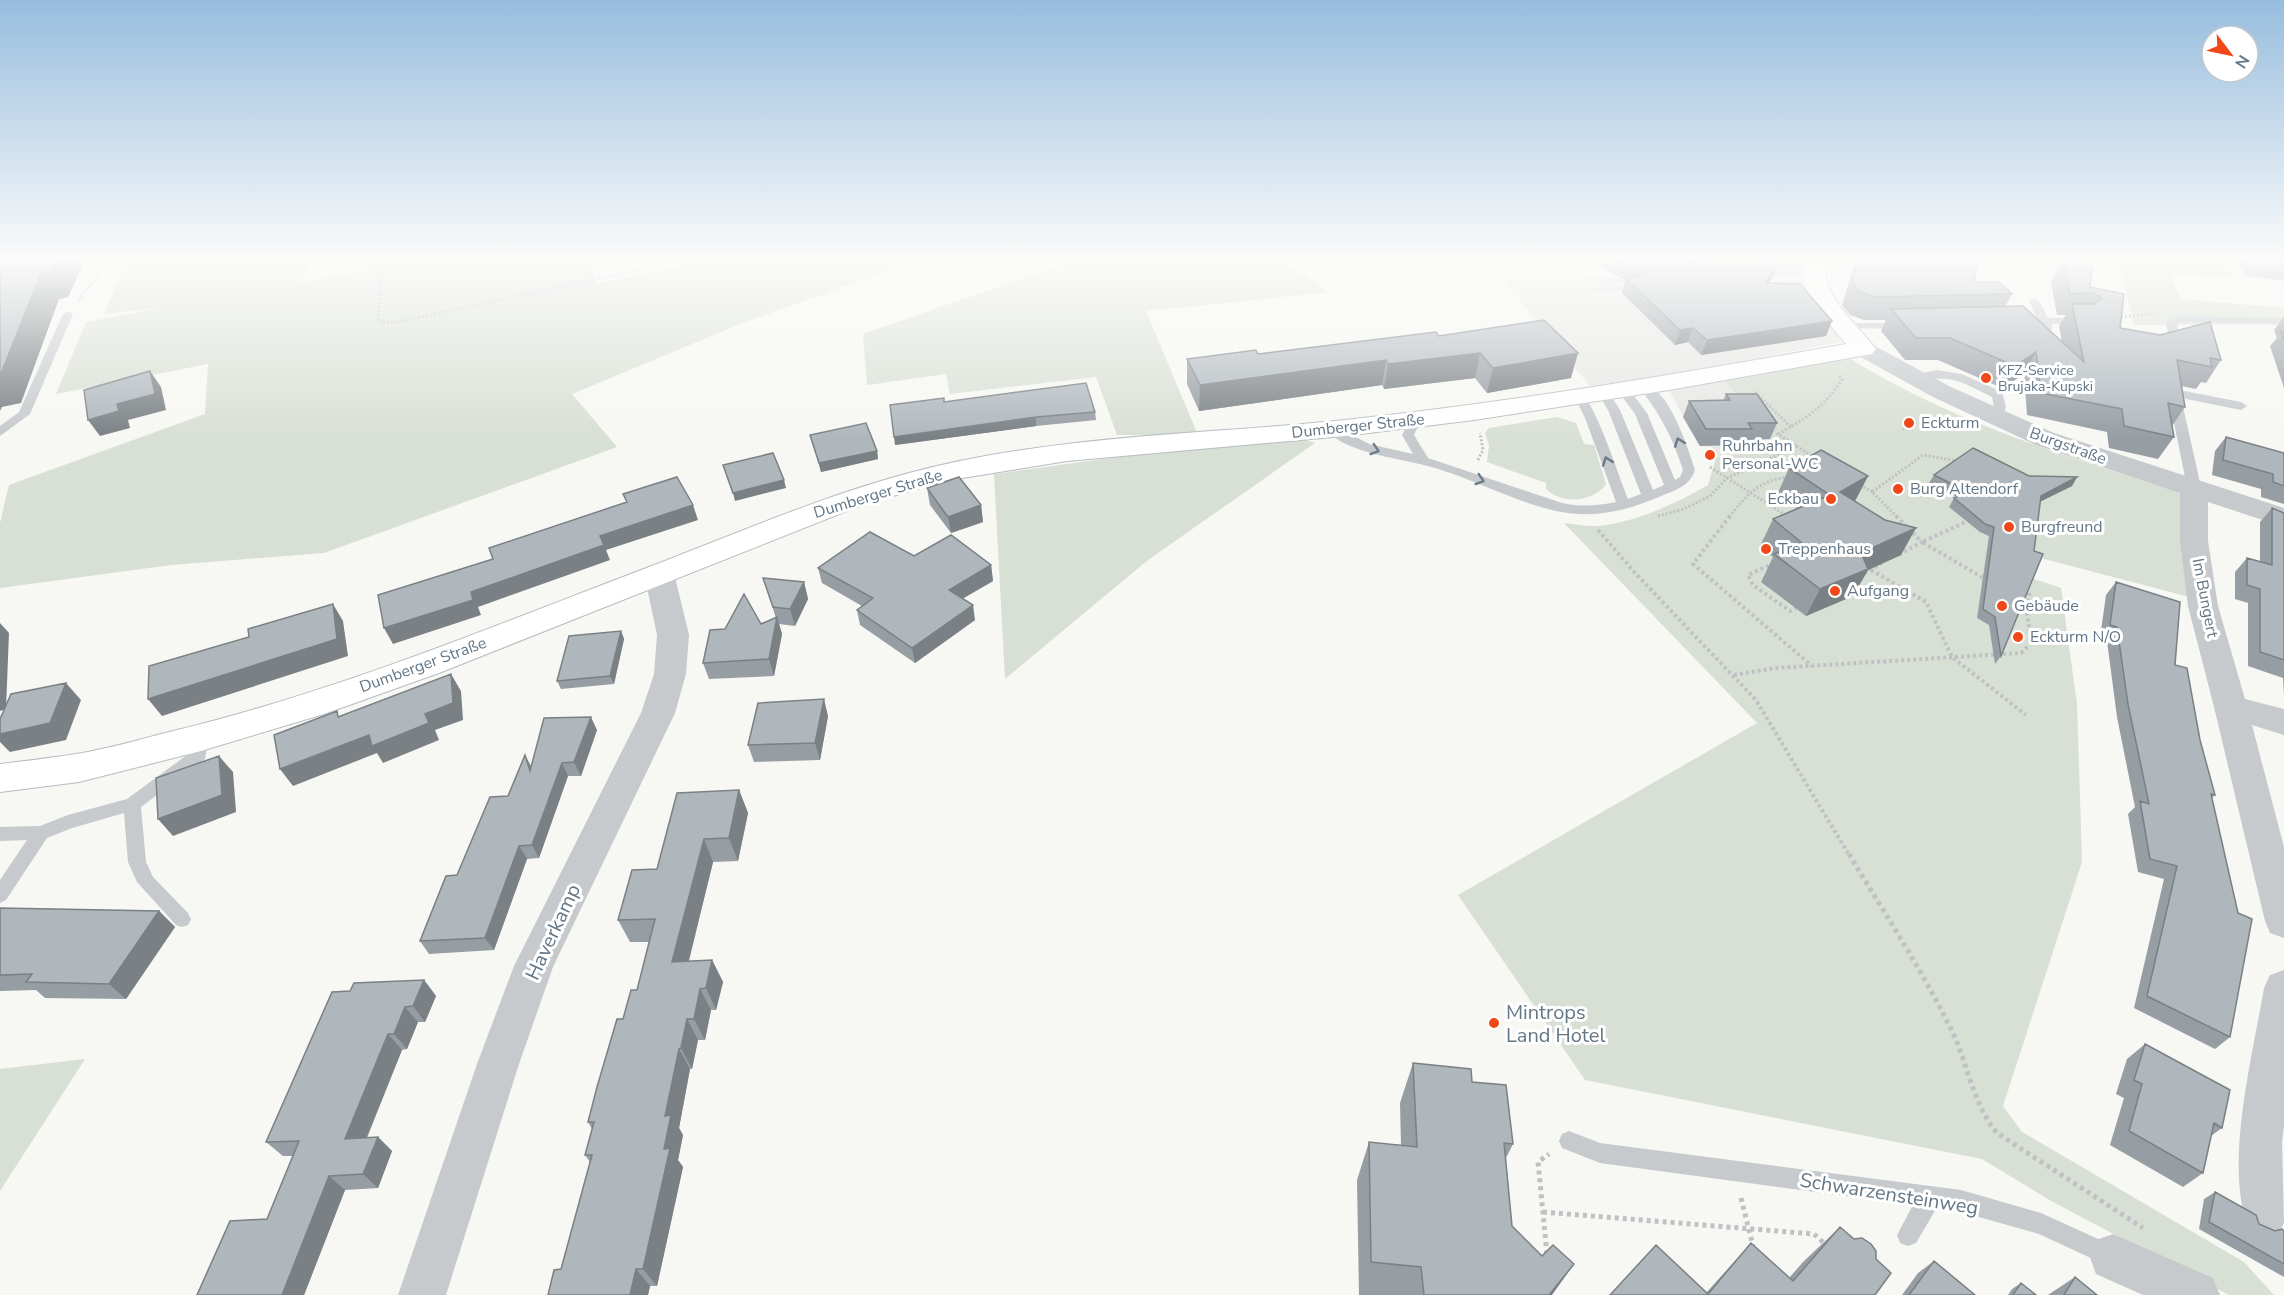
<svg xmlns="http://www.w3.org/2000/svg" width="2284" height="1295" font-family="'Nunito Sans',sans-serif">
  <rect width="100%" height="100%" fill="#f7f7f3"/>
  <!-- built -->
  <path fill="#e7e8e6" d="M1698 269 1796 272 1841 342 1782 353 1672 380 1595 392 1504 281 1613 276Z
    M1721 376 1780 446 1716 458 1712 447 1699 446 1667 386Z"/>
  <!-- green -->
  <path fill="#d8dfd4" d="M127 258H311L304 280 274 287 369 269 367 258H593L595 284 713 258H923L740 324 572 394 617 447 324 553 171 565 0 588V523L9 485 205 414 208 364 56 394 86 322 161 308 104 314Z
    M1081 258H1280L1329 292 1146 311 1198 435H1117L1096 377 950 394 946 374 867 385 863 334Z
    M2118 258H2221L2235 277 2169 274 2181 299 2284 308V327L2269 324 2134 325Z
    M1844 355C1950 422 2070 458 2189 495L2197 599 2029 555 2025 576 2061 588 2077 704 2082 862 2003 1106 2022 1132 2244 1262 2274 1295H2229L2053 1202 1982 1159 1585 1080 1458 895 1757 723 1564 523C1575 524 1587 527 1598 526 1637 522 1675 504 1708 485L1716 458 1779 446 1721 376Z
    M1557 417 1576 423 1584 444 1594 445 1606 484C1594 502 1562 505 1546 489V483L1487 462 1489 445 1485 433 1489 428Z
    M1306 440 1315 443 1148 560 1005 679 994 474 1118 457Z
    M85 1059 0 1191V1069Z"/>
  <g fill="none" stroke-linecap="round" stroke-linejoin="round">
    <defs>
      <path id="secondary" d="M1807 258H1829C1812 287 1860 327 1876 349L1872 354 1669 390 1474 420 1344 436 1067 461 944 481 862 505 439 673 324 714 201 751 79 782 0 792V764C25 761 51 758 76 754 107 749 138 740 169 732 337 692 496 625 657 564 740 532 823 496 909 473 1051 435 1200 435 1345 420 1513 402 1680 374 1846 344 1830 324 1790 284 1807 258Z"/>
    </defs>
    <!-- secondary casing -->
    <use href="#secondary" stroke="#b6bcc0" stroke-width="2"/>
    <!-- path-far2 -->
    <path stroke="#bfc2c4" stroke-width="3" stroke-dasharray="2 2" stroke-linecap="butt" d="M381 258 378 321 393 323 694 258
      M1626 279 1610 281 1596 290 1627 288
      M79 300 111 258
      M2117 317 2154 314
      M1755 392 1791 427
      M1903 428 1906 431
      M1815 458 1778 434C1804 420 1827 405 1842 379L1838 374
      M1478 460 1483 450 1480 433
      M1710 467 1787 516
      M1860 485 1872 492
      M1658 516 1684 509 1710 496 1727 478 1797 446
      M1729 517C1747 495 1759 480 1789 477
      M1897 517 1872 492 1923 455 1957 461"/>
    <!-- path-far1 -->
    <path stroke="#bfc2c4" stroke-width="4" stroke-dasharray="3 3" stroke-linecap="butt" d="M1730 516 1693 564 1812 666
      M1896 516 1922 542 1898 555
      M1970 520 1922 542 1987 580
      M1598 530 1636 574 1756 700 1849 855
      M1774 563 1748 575 1753 585 1790 611 1796 609
      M1866 567 1926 602 1952 657 2026 715
      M2025 591 2030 592 2027 601
      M1734 675 1775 668 2021 653 2031 643 2026 604"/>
    <!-- path -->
    <path stroke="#bfc2c4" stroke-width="5" stroke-dasharray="4 4" stroke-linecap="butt" d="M1849 854C1883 911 1921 968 1951 1029 1968 1063 1972 1103 1997 1133L2143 1228
      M1741 1198 1753 1246
      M1543 1212 1814 1234 1827 1246
      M1547 1254 1538 1162 1549 1154"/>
    <!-- lane -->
    <path fill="#c6cacd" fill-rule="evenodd" d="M2034 298 2039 301 2048 318 2081 317 2087 320 2081 323 2051 324 2053 328 2047 331 2043 330 2040 325 2015 324V320L2037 318 2029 301Z
      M68 311 73 314 30 414 0 436V426L19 412 63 314Z
      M2181 316 2284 318V324L2182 322 2178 324 2177 339H2169L2166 322Z
      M1845 323H1902L1908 326 1902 329 1841 328V324Z
      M1937 370 1962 374 2002 392 2006 407 2000 421 1996 422 1990 418 1994 407 1992 397C1961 382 1951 373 1915 383L1909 379 1922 373Z
      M1646 384C1670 392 1688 448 1695 470 1690 486 1676 490 1661 496 1636 507 1607 516 1578 514 1531 511 1480 481 1435 468 1403 458 1348 455 1325 429L1327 426H1335L1369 444 1413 454 1402 435 1411 417H1419L1421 420 1414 435 1428 458 1562 503C1580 507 1598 506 1616 502L1585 418 1575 398 1581 394C1594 399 1621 482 1628 499L1641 494 1608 410 1598 394 1600 391H1608L1620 410 1653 490 1664 485 1635 414 1618 391 1620 388H1628L1647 413 1675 480 1680 477 1683 470C1672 436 1661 416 1640 388Z
      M2174 389 2241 402 2247 406 2241 410 2181 398 2201 487 2194 491 2187 487 2168 393Z
      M201 732 207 734 209 738 205 759 141 807 146 862 153 877 188 913 191 919 188 925 182 927 176 925 137 882 128 862 124 813 72 828 47 838 6 900 0 903V880L27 840 0 841V827L40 826 68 815 127 799 191 752 195 734Z
      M1569 1131 1600 1143 1961 1190 2041 1213 2118 1248 2121 1256 2118 1264 2110 1267 2039 1234 1961 1212 1936 1209 1916 1243 1908 1246 1900 1243 1897 1235 1913 1205 1600 1163 1562 1148 1559 1141 1562 1134Z"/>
    <!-- street -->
    <path fill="#c6cacd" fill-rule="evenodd" d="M1642 258H1671L1684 261 1813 262 1821 264 1824 269 1821 274 1813 276 1684 275C1671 272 1650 270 1642 258Z
      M1863 342 1871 344 1951 387 2054 433 2284 508V527L2208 502V541L2218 606 2245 699 2284 709V735L2252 725 2284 847V938L2270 933 2265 921 2214 707 2188 606 2180 541V493L2036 445 1933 397 1855 354 1851 349 1855 344Z
      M659 563 669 566 674 573 689 635 686 674 675 713 553 967 519 1064 446 1295H398L477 1064 514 966 641 713 654 674 657 635 644 573 649 566Z
      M2284 970V1127L2282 1141 2284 1222 2281 1229 2265 1236 2249 1229C2223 1167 2253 1055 2264 988L2270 975Z
      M2113 1234 2213 1278 2220 1295H2143L2096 1274 2090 1257 2096 1240Z"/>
    <!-- secondary -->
    <use href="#secondary" fill="#fff" fill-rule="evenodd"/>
    <!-- path-bridge -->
    <path stroke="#bfc2c4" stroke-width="4" stroke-dasharray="3 3" stroke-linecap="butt" d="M1864 573 1882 563"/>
  </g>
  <!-- wall -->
  <path fill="#969da3" d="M1583 258H1668L1688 263 1772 278 1769 283 1826 336 1701 355 1688 342 1675 345 1622 293 1625 280Z
    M1701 258H1784L1783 260Z
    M1856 258H1979L1977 262 1974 282 2012 294 2005 307 2062 343 2059 326 2066 315H2057L2051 281 2063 260 2090 287 2124 294 2120 328 2221 360 2206 383 2201 382 2196 389 2181 386 2185 407 2172 426 2174 437 2158 459 2109 448 2107 432 2027 415 2024 374 2002 388 1938 360H1905L1881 331 1886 320H1864L1850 315 1842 305Z
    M2235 258H2284V281L2246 276Z
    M2284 317V388L2270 346 2277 338 2274 330Z
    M1439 336 1571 378 1487 393 1475 378 1384 389 1382 385 1199 411 1187 384V359L1258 354Z
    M1726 394 1777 423 1770 439 1748 440 1745 445 1700 446 1683 417 1689 401H1723Z
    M944 402 1095 412 1096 420 1036 426 895 445Z
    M810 435 877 451 878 459 821 472Z
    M2226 437 2284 453V504L2261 497V489L2212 475 2215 451Z
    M1789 468 1868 476 1855 501 1901 555 1868 570 1853 596 1806 616 1761 582 1773 557 1760 546 1773 519 1797 508 1777 495Z
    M1934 475 2029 476 2077 477 2072 486 2040 502 2001 656 1995 664 1989 625 1977 618 1989 536 1980 532 1949 507 1954 498 1957 497 1929 483Z
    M927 488 981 505 983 522 951 533 930 505Z
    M2272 508 2284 513V695L2283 678 2248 666V603L2235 599V572L2247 558 2260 562V522Z
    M914 556 991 565 993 581 963 598 975 620 915 663 860 625 857 610 862 606 822 583 818 568Z
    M763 578 804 582 808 599 795 626 779 624 782 634 774 676 709 679 703 663 725 629 761 624 776 618Z
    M2116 582 2175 665 2200 740 2215 795 2212 798 2230 1037 2215 1049 2134 1008 2164 879 2138 872 2128 814 2135 807 2117 717 2107 641 2100 638 2106 595Z
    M621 631 624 639 614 684 561 689 557 681Z
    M828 716 820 760 754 762 748 745Z
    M597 730 581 776H568L539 858 527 859 494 950 429 954 420 941 457 875 508 796Z
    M739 790 748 813 738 861 713 862 689 961 712 960 723 982 716 1010H711L705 1040H698L692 1069H690L679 1128 683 1135 678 1160 683 1167 657 1286H650L648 1295H548L561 1269 590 1162 585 1155 592 1129 588 1122 623 1019 637 990 649 942H630L618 920 657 869Z
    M0 908 159 911 175 927 126 999 45 998 36 990 0 991Z
    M424 980 436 996 425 1022H418L407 1049 402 1050 367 1138 378 1137 392 1151 378 1188 345 1190 304 1295H197L267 1219 293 1156H283L266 1142 350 991Z
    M2145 1044 2222 1128 2211 1136 2203 1173 2183 1187 2110 1145 2124 1098 2116 1094 2127 1059Z
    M1413 1063 1472 1082 1513 1144 1506 1158 1512 1226 1552 1295H1359L1357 1180 1369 1142 1401 1145 1400 1103Z
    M2215 1192 2259 1224 2275 1231H2284V1277L2199 1229 2204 1199Z
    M1840 1227 1875 1295H1610L1706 1293 1751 1243 1789 1278 1803 1262Z
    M1934 1261 1975 1295H1902L1918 1273Z
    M2075 1277 2097 1295H2048Z
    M2021 1283 2036 1295H2008L2012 1289Z"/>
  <!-- shaded-wall -->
  <path fill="#7a8084" d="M57 258H86L68 297 59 299 21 403 2 407 0 411V376L41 273Z
    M1778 264 1772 278 1760 298 1766 283Z
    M1832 321 1826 336 1701 355 1707 340Z
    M1693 328 1688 342 1675 345 1680 330Z
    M2036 352 2024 374 2002 388 2015 366Z
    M1480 353 1475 378 1384 389 1388 364Z
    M1578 353 1571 378 1487 393 1493 368Z
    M1386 360 1382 385 1199 411 1200 385Z
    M150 371 161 387 166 410 128 420 130 428 100 436 88 420 117 404Z
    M1036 417V426L895 445 894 437Z
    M877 451 878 459 821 472 819 463Z
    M1868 476 1854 503 1840 492Z
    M2077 477 2072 486 2035 504 2041 496Z
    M784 480 786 488 735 501 733 493Z
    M693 505 698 520 606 550 610 560 478 607 481 615 393 644 384 628 471 592 600 536Z
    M981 505 983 522 951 533 948 517Z
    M1916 528 1901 555 1868 570 1853 596 1806 616 1820 589 1861 553Z
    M991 565 993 581 952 605 949 590Z
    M804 582 808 599 795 626 790 609Z
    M333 604 343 621 348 656 162 716 148 699Z
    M973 605 975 620 915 663 912 648Z
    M777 617 782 634 774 676 769 659Z
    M0 623 9 633 6 709 0 711Z
    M621 631 624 639 614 684 610 676Z
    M451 674 461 691 463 720 435 730 439 740 383 763 377 753 293 786 280 769 425 714Z
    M66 683 81 700 66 740 10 752 0 742V734Z
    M824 699 828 716 820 760 815 743Z
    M591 717 597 730 581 776 574 762Z
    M525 755 532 768 530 771Z
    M219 756 233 772 236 812 173 836 158 819Z
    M562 763 568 776 539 858 532 845Z
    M739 790 748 813 738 861 729 838Z
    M704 839 713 862 683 983 672 962Z
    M519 846 527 859 494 950 485 938Z
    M159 911 175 927 126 999 109 984Z
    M712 960 723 982 716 1010 706 988Z
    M424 980 436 996 425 1022 413 1006Z
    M700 989 711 1010 705 1040 694 1019Z
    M405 1007 418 1022 407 1049 394 1034Z
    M687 1019 698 1040 692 1069 681 1048Z
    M388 1034 402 1050 360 1153 345 1139Z
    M679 1049 690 1069 679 1128 683 1135 678 1160 683 1167 657 1286 643 1269 664 1149 665 1116Z
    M378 1137 392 1151 378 1188 363 1174Z
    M329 1176 345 1190 304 1295H282Z
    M1574 1264 1552 1295H1549Z
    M636 1269 650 1286 648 1295H630Z"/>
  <!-- building -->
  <path fill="#afb7bd" stroke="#7a8084" stroke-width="1.5" d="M0 258H57L50 271 41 273 0 376Z
    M1614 258H1668L1688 263 1778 264 1766 283 1800 284 1832 321 1707 340 1693 328 1680 330 1626 279 1647 275Z
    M1859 258H1973L1978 263 1974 282H1999L2012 294 1874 297 1860 292 1852 282Z
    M2245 258H2284V273L2252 269Z
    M2063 260 2092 267 2090 287 2124 294 2120 328 2160 335 2210 322 2221 360 2210 358 2212 367 2177 360 2185 407 2168 403 2174 437 2124 426 2122 409 2041 393 2036 352 2015 366 1950 338H1916L1891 309 2023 306 2084 362 2072 304H2094L2102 298 2094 293 2070 294Z
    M1544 320 1578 353 1493 368 1480 353 1388 364 1386 360 1200 385 1187 359 1256 350 1258 354 1436 332 1439 336Z
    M2281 332 2284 333V341Z
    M150 371 155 394 117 404 119 411 88 420 84 390Z
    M1086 383 1095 412 1036 417 894 437 890 405 944 398V402Z
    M1726 394H1757L1777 423H1748L1752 429H1706L1689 401 1730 400Z
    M866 423 877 451 819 463 810 435Z
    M2226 437 2284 453V486L2273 482V474L2223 460Z
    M1973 448 2029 476 2077 477 2041 496 2034 551 2043 554 2001 656 1995 617 1983 609 1994 527 1985 524 1954 498 1968 492 1934 475Z
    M1821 450 1868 476 1840 492 1885 520 1916 528 1861 553 1868 569 1820 589 1774 554 1802 543 1773 519 1830 495 1789 468Z
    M773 453 784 480 733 493 723 465Z
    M677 477 693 505 600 536 604 545 471 592 473 600 384 628 378 595 493 559 489 548 627 502 623 494Z
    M959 477 981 505 948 517 927 488Z
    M2272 508 2284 513V660L2260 652V589L2247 585V558L2272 565Z
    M870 532 914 556 951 535 991 565 949 590 973 605 912 648 857 610 873 598 818 568Z
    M763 578 804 582 790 609 773 607Z
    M2116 582 2180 602 2175 665 2187 668 2200 740 2215 795 2211 794 2238 913 2252 919 2230 1037 2147 996 2177 866 2150 859 2140 801 2149 804 2128 704 2117 627 2110 625Z
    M744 594 761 624 777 617 769 659 703 663 710 630 725 629Z
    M333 604 337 639 148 699 149 666 249 637 248 629Z
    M621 631 610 676 557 681 569 636Z
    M451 674 453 703 425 714 429 723 372 746 369 735 280 769 274 735 337 711 338 717Z
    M66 683 50 723 0 734V719L11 694Z
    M824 699 815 743 748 745 758 703Z
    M591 717 574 762 562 763 532 845 519 846 485 938 420 941 446 876 457 875 490 797 508 796 525 755 530 771 544 718Z
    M219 756 222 795 158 819 156 778Z
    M739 790 729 838 704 839 672 962 712 960 706 988 700 989 694 1019H687L681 1048 679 1049 665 1116 671 1115 664 1149 670 1148 643 1269H636L630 1295H548L554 1270 561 1269 592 1155H585L594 1122H588L597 1087 617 1019H623L631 990H637L655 919 618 920 632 870 657 869 677 793Z
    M0 908 159 911 109 984 26 982 32 974 0 975Z
    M424 980 413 1006 405 1007 394 1034H388L345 1139 378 1137 363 1174 329 1176 282 1295H197L230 1221 267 1219 299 1141 266 1142 332 992 350 991 354 983Z
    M2145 1044 2230 1090 2222 1128 2214 1123 2203 1173 2129 1131 2142 1084 2134 1080Z
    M1413 1063 1471 1069 1472 1082 1506 1085 1513 1144 1504 1143 1512 1226 1542 1256 1553 1245 1574 1264 1549 1295H1424L1421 1267 1371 1262 1369 1142 1417 1147Z
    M2215 1192 2256 1215 2259 1224 2275 1231 2282 1229 2284 1231V1264L2209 1222Z
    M1840 1227 1854 1239 1862 1238 1871 1244 1876 1251V1259L1891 1273 1875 1295H1610L1656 1245 1708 1294 1751 1243 1793 1281Z
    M1934 1261 1975 1295H1909Z
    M2075 1277 2097 1295H2064Z
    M2021 1283 2036 1295H2013Z"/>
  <!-- one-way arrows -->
  <defs><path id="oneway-chevron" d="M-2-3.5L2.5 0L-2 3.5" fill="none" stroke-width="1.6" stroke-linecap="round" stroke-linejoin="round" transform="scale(1.5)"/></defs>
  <g stroke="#687b8a">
    <use href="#oneway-chevron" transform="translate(1679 442) rotate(-111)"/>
    <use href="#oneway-chevron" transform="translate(1375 450) rotate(18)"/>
    <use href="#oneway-chevron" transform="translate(1607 461) rotate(-110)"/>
    <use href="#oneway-chevron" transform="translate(1480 480) rotate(18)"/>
  </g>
  <!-- sky -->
  <linearGradient id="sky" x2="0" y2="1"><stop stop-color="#97bdde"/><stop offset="0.59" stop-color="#fbfbfa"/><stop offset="1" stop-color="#fbfbfa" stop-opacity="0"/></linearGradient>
  <rect width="2284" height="439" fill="url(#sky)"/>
  <!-- markers -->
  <g fill="#f14819" stroke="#fff" stroke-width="2">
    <circle cx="1986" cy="378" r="6"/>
    <circle cx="1909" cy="423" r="6"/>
    <circle cx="1710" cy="455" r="6"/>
    <circle cx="1898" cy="489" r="6"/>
    <circle cx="1831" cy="499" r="6"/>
    <circle cx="2009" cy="527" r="6"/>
    <circle cx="1766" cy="549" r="6"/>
    <circle cx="1835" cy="591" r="6"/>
    <circle cx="2002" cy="606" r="6"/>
    <circle cx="2018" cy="637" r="6"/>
    <circle cx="1494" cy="1023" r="6"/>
  </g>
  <g text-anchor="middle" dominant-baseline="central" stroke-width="6" stroke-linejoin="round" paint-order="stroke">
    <!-- far-poi labels -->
    <g font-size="14" fill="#637787" stroke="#fff" text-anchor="start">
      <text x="1998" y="370">KFZ-Service<tspan x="1998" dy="16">Brujaka-Kupski</tspan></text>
    </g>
    <!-- poi labels -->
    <g font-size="16" fill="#637787" stroke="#fff" text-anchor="start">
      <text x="1921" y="423">Eckturm</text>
      <text x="1722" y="446">Ruhrbahn<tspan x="1722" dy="18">Personal-WC</tspan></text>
      <text x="1910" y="489">Burg Altendorf</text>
      <text x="1819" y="499" text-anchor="end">Eckbau</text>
      <text x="2021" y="527">Burgfreund</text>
      <text x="1778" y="549">Treppenhaus</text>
      <text x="1847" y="591">Aufgang</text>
      <text x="2014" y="606">Gebäude</text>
      <text x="2030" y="637">Eckturm N/O</text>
    </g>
    <!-- street labels -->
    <g font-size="16" fill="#637787" stroke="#fff">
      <text transform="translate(1358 426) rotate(-6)">Dumberger Straße</text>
      <text transform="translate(2068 446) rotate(20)">Burgstraße</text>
      <text transform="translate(878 494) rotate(-17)">Dumberger Straße</text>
      <text transform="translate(2205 598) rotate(79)">Im Bungert</text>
      <text transform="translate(423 665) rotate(-20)">Dumberger Straße</text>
    </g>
    <!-- near-street labels -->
    <g font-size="20" fill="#637787" stroke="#fff">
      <text transform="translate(553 932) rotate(-65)">Haverkamp</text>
      <text transform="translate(1889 1194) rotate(9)">Schwarzensteinweg</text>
    </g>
    <!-- near-poi labels -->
    <g font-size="20" fill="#637787" stroke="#fff" text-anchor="start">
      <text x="1506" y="1012">Mintrops<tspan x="1506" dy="23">Land Hotel</tspan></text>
    </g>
  </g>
  <!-- north arrow -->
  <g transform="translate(2230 54) rotate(122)"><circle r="28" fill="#ffffff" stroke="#c1c9cf" stroke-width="1.5"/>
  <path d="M0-4.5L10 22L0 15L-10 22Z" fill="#f14819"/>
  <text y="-9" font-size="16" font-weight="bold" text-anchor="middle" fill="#637787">N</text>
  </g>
</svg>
